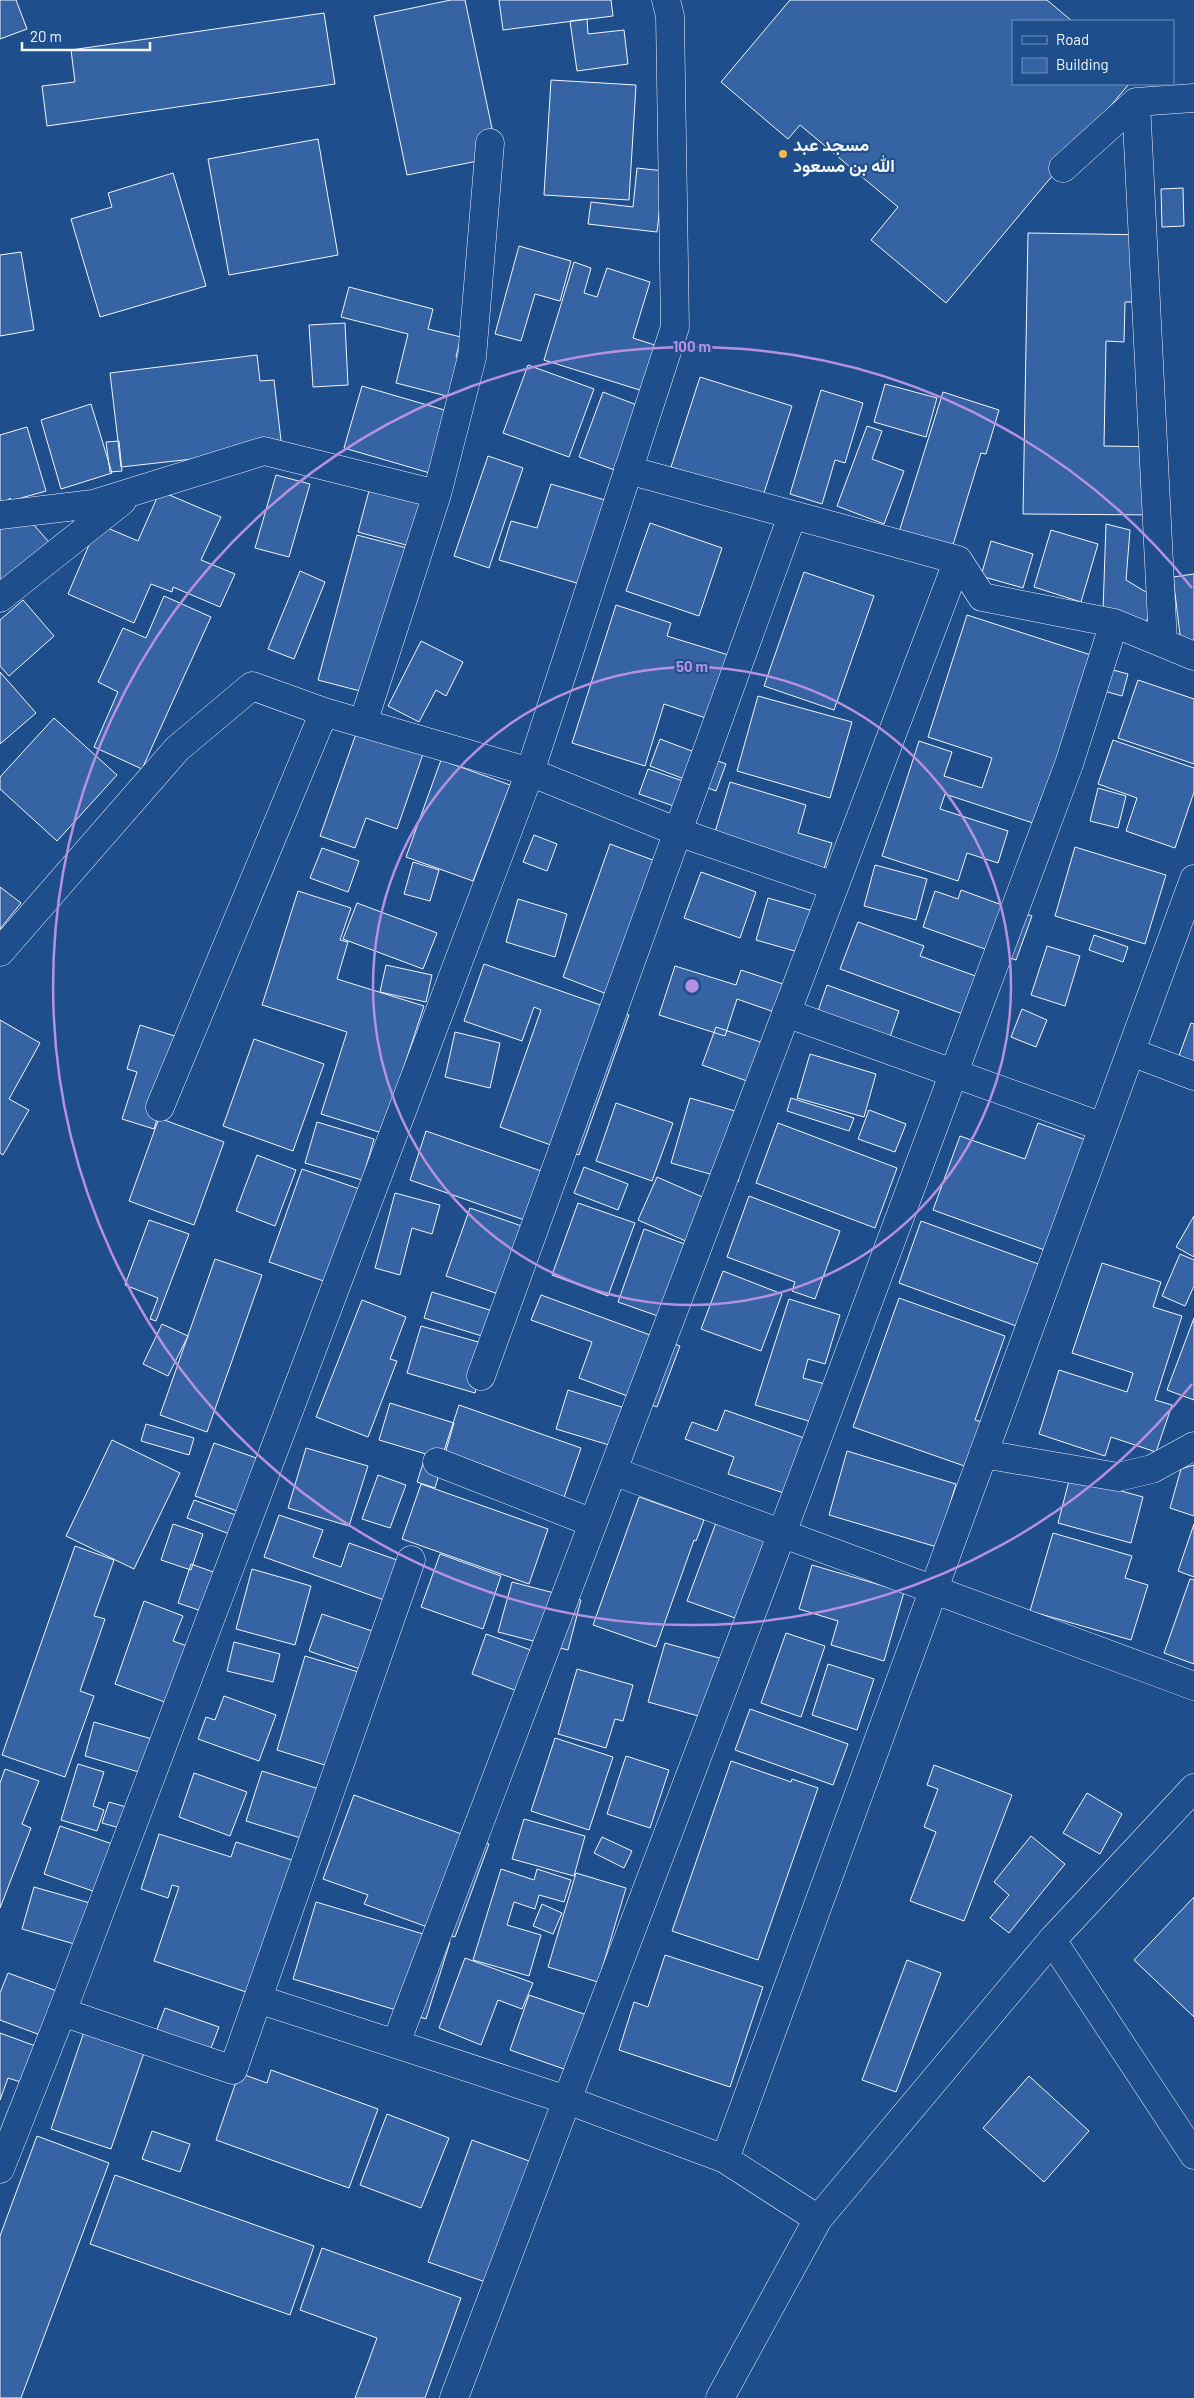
<svg xmlns="http://www.w3.org/2000/svg" width="1194" height="2398" font-family="Barlow,Vazirmatn,sans-serif">
  <rect width="100%" height="100%" fill="#1f4e8c"/>
  <!-- building -->
  <path fill="#3563a3" stroke="#f2f6ff" d="M0 0H16L27 29 0 39Z
    M451 0H465L498 157 407 175 374 16Z
    M499 0H611L613 16 503 30Z
    M790 0H1047L1072 21H1013V84H1129L946 303 871 240 898 207 800 125 788 139 721 82Z
    M324 13 335 84 47 126 42 86 75 82 71 50Z
    M587 19 588 34 624 30 628 64 577 71 570 21Z
    M551 80 636 85 629 200 544 195Z
    M318 139 338 255 229 275 208 159Z
    M637 168 664 171 657 232 588 224 591 202 633 207Z
    M173 173 206 286 100 317 71 219 112 207 108 193Z
    M1183 188 1184 226 1162 227 1161 189Z
    M1028 233 1154 235 1152 302H1125L1124 342 1106 341 1104 446 1167 447 1166 515 1023 514Z
    M519 246 571 261 560 301 535 294 521 341 495 334Z
    M21 252 34 330 0 336V255Z
    M574 262 591 268 584 293 597 297 607 268 650 282 633 338 676 352 662 397 544 360Z
    M349 287 433 309 428 329 461 337 456 357 475 362 466 401 396 383 408 334 341 317Z
    M345 323 348 385 313 387 309 325Z
    M257 355 260 381 274 380 282 449 121 467 110 373Z
    M528 365 594 389 569 457 503 433Z
    M700 377 792 406 763 496 671 467Z
    M885 384 937 398 926 437 874 422Z
    M362 386 465 416 447 478 344 448Z
    M821 390 863 403 845 463 835 460 822 504 790 494Z
    M603 392 655 412 631 476 579 457Z
    M943 392 999 410 986 454 981 453 952 548 899 532Z
    M91 404 112 473 61 489 41 420Z
    M867 426 882 431 872 459 904 471 884 524 837 506Z
    M27 427 46 491 0 504V435Z
    M119 441 122 471 110 472 106 442Z
    M488 456 523 468 489 568 454 556Z
    M276 475 310 484 289 557 255 548Z
    M551 484 605 500 580 584 499 560 511 521 537 528Z
    M370 487 429 503 417 548 358 532Z
    M160 491 221 517 201 560 235 574 220 607 173 587 172 592 151 584 134 623 68 594 98 524 138 541Z
    M10 498 56 550 0 600V507Z
    M650 523 722 548 699 616 626 591Z
    M1106 524 1130 530 1126 580 1156 598 1144 627 1103 611Z
    M1051 530 1098 544 1081 602 1034 587Z
    M357 535 422 552 383 697 318 680Z
    M991 541 1033 554 1023 588 981 576Z
    M300 571 325 582 294 659 268 649Z
    M804 572 874 596 834 710 764 686Z
    M1194 574V642L1181 643 1173 577Z
    M164 596 211 617 142 769 94 747 118 692 98 682 123 628 146 638Z
    M23 600 54 636 9 676 0 666V620Z
    M616 605 671 623 667 636 735 657 715 721 664 704 645 766 572 743Z
    M967 615 1094 656 1048 798 1042 796 1033 823 945 794 940 809 1008 831 998 863 967 853 958 881 882 856 919 741 952 752 944 776 982 788 992 758 928 737Z
    M421 641 463 662 446 696 436 690 419 722 388 706Z
    M1098 666 1128 674 1122 696 1093 688Z
    M0 672 36 713 0 744Z
    M1138 680 1194 699V764L1118 738Z
    M758 696 852 722 830 798 737 771Z
    M54 718 117 775 57 841 0 789V777Z
    M357 731 423 754 397 829 366 818 355 848 320 836Z
    M660 739 726 764 716 791 650 766Z
    M1113 740 1194 768V792L1175 848 1126 831 1137 798 1098 784Z
    M441 760 510 785 473 881 406 857Z
    M648 769 706 789 697 814 639 794Z
    M730 782 806 805 798 833 832 843 822 875 712 842Z
    M1098 788 1126 796 1118 828 1090 821Z
    M534 835 557 844 547 871 523 862Z
    M610 844 674 868 625 1001 563 977Z
    M1075 847 1166 875 1145 944 1055 916Z
    M322 848 359 861 348 892 310 878Z
    M413 862 439 870 430 901 404 894Z
    M875 865 927 879 916 920 864 906Z
    M701 872 756 892 740 938 684 918Z
    M0 887 21 903 0 929Z
    M961 890 1032 916 1016 960 923 927 935 891 958 899Z
    M298 891 351 908 340 940 348 942 337 979 424 1006 382 1133 321 1114 347 1032 262 1005Z
    M768 898 824 914 812 956 756 940Z
    M518 899 567 914 555 957 506 942Z
    M357 903 437 933 423 969 343 939Z
    M858 922 924 946 920 956 984 979 971 1017 840 969Z
    M1094 935 1128 947 1123 962 1089 950Z
    M1047 946 1080 956 1065 1006 1031 995Z
    M484 964 629 1015 579 1155 500 1127 541 1010 534 1007 522 1041 464 1021Z
    M386 965 432 975 426 1002 380 992Z
    M675 966 736 985 741 970 789 986 780 1014 737 999 725 1036 659 1015Z
    M827 985 899 1011 890 1037 818 1011Z
    M1022 1009 1047 1020 1036 1047 1011 1037Z
    M0 1020 40 1043 9 1099 29 1110 3 1155 0 1153Z
    M1191 1023 1194 1024V1067L1177 1061Z
    M140 1025 181 1038 154 1129 122 1119 137 1072 127 1069Z
    M716 1027 775 1047 761 1086 702 1065Z
    M455 1032 500 1043 490 1088 445 1077Z
    M254 1039 324 1064 293 1151 223 1126Z
    M810 1054 876 1074 864 1117 797 1098Z
    M690 1098 756 1117 738 1182 671 1163Z
    M791 1098 854 1118 849 1131 787 1111Z
    M616 1103 673 1123 652 1181 596 1161Z
    M869 1110 906 1124 895 1152 858 1139Z
    M159 1118 224 1142 194 1225 129 1201Z
    M317 1122 374 1139 362 1180 305 1163Z
    M778 1123 897 1168 875 1228 756 1183Z
    M1038 1123 1092 1142 1053 1253 933 1210 960 1136 1025 1159Z
    M426 1131 547 1173 530 1222 410 1180Z
    M257 1155 296 1170 275 1226 236 1211Z
    M584 1167 628 1184 618 1210 574 1193Z
    M302 1169 368 1192 335 1285 269 1262Z
    M657 1177 707 1199 688 1242 638 1220Z
    M395 1193 440 1205 432 1234 412 1228 400 1275 375 1268Z
    M749 1196 840 1231 815 1299 792 1291 795 1282 727 1257Z
    M578 1203 635 1223 608 1296 552 1275Z
    M470 1208 536 1231 513 1299 446 1276Z
    M1194 1216V1257L1176 1247Z
    M149 1220 189 1234 156 1321 150 1319 158 1298 125 1285Z
    M921 1221 1041 1265 1019 1327 899 1283Z
    M644 1229 701 1250 675 1322 618 1302Z
    M1180 1254 1194 1260V1286L1185 1306 1162 1296Z
    M215 1259 262 1275 207 1432 160 1415Z
    M1102 1263 1161 1282 1153 1307 1182 1316 1155 1400 1172 1405 1156 1452 1111 1437 1105 1456 1039 1434 1059 1370 1127 1392 1133 1373 1072 1353Z
    M723 1271 782 1294 761 1351 701 1329Z
    M432 1292 493 1311 485 1337 424 1318Z
    M541 1295 680 1346 657 1407 579 1378 592 1342 531 1320Z
    M899 1298 1005 1336 975 1420 989 1424 973 1469 853 1427Z
    M789 1299 840 1315 825 1364 808 1359 803 1378 825 1384 812 1422 755 1405Z
    M362 1300 406 1317 390 1359 397 1361 368 1437 316 1417Z
    M1194 1318V1400L1167 1390Z
    M162 1324 188 1336 168 1376 143 1364Z
    M421 1326 489 1345 475 1393 407 1373Z
    M568 1390 631 1410 619 1448 556 1429Z
    M390 1403 454 1423 435 1488 417 1482 426 1454 379 1440Z
    M459 1405 581 1448 561 1506 495 1483 500 1471 444 1451Z
    M725 1410 824 1445 804 1500 728 1474 734 1457 685 1439 692 1422 717 1431Z
    M146 1424 194 1438 189 1455 141 1441Z
    M112 1440 180 1473 134 1569 66 1536Z
    M214 1443 273 1464 254 1517 195 1496Z
    M306 1448 368 1466 349 1526 288 1508Z
    M847 1451 956 1484 937 1547 829 1515Z
    M1194 1465V1516L1170 1508 1181 1469Z
    M378 1475 406 1485 390 1528 362 1519Z
    M1070 1477 1143 1497 1131 1543 1058 1523Z
    M421 1484 548 1529 529 1584 402 1539Z
    M639 1497 704 1520 696 1541 694 1540 656 1647 593 1625Z
    M194 1500 255 1522 248 1541 187 1518Z
    M720 1512 788 1537 755 1625 687 1601Z
    M279 1515 323 1530 313 1557 341 1567 349 1543 397 1560 384 1600 264 1557Z
    M173 1524 203 1534 191 1570 161 1560Z
    M1194 1524V1577L1178 1571Z
    M1053 1533 1132 1556 1125 1578 1148 1585 1131 1640 1030 1611Z
    M75 1546 114 1560 94 1616 105 1619 80 1691 94 1696 65 1777 2 1755Z
    M440 1554 501 1576 483 1629 421 1607Z
    M191 1564 230 1578 216 1616 178 1603Z
    M812 1565 904 1592 884 1661 831 1645 838 1621 799 1609Z
    M252 1569 311 1586 295 1645 236 1629Z
    M1190 1579 1194 1580V1664L1164 1653Z
    M512 1582 581 1600 568 1650 498 1632Z
    M144 1601 183 1616 173 1641 204 1652 184 1709 115 1684Z
    M322 1614 387 1636 374 1674 309 1651Z
    M786 1633 825 1646 801 1717 761 1703Z
    M486 1634 556 1659 541 1700 472 1674Z
    M234 1642 280 1654 273 1682 227 1671Z
    M665 1643 730 1661 713 1720 648 1702Z
    M305 1656 372 1676 344 1771 277 1750Z
    M828 1664 874 1679 857 1730 812 1715Z
    M577 1669 633 1685 623 1721 615 1719 606 1748 558 1734Z
    M224 1696 276 1715 259 1761 198 1739 206 1717 215 1720Z
    M750 1709 848 1744 833 1785 735 1750Z
    M94 1722 159 1741 149 1775 85 1756Z
    M555 1738 613 1757 589 1830 531 1811Z
    M626 1756 669 1770 650 1828 607 1814Z
    M731 1761 791 1782 792 1779 818 1788 758 1960 672 1931Z
    M78 1764 104 1772 93 1806 104 1810 97 1831 61 1820Z
    M934 1765 1012 1795 964 1921 910 1901 936 1832 924 1827 938 1789 927 1785Z
    M5 1769 39 1781 22 1824 31 1828 0 1908V1783Z
    M262 1771 319 1789 304 1839 246 1821Z
    M194 1773 247 1792 230 1836 179 1817Z
    M1087 1793 1122 1814 1100 1854 1063 1833Z
    M354 1795 489 1844 455 1937 364 1904 368 1895 323 1879Z
    M109 1802 140 1811 134 1832 102 1823Z
    M524 1819 585 1836 574 1876 512 1859Z
    M60 1826 127 1849 110 1897 44 1874Z
    M159 1834 231 1857 236 1842 298 1862 252 1994 154 1961 179 1887 172 1885 168 1898 141 1889Z
    M1031 1836 1065 1864 1009 1933 990 1918 1009 1895 994 1882Z
    M602 1837 632 1851 624 1868 594 1853Z
    M501 1869 534 1880 537 1869 571 1880 564 1902 539 1895 535 1909 514 1902 507 1925 541 1935 529 1976 473 1960Z
    M576 1873 626 1888 598 1982 548 1967Z
    M34 1887 97 1905 85 1947 22 1929Z
    M1194 1897V2017L1134 1960Z
    M316 1902 450 1942 426 2019 293 1979Z
    M542 1904 562 1913 553 1934 533 1926Z
    M665 1955 763 1987 730 2087 619 2050 634 2002 648 2007Z
    M465 1958 533 1983 522 2009 498 2000 481 2045 439 2028Z
    M907 1960 941 1973 896 2092 862 2080Z
    M8 1973 68 1995 51 2039 0 2020V1993Z
    M529 1995 601 2020 581 2075 510 2050Z
    M165 2008 219 2027 208 2056 154 2037Z
    M87 2023 147 2044 111 2149 51 2129Z
    M0 2033 41 2048 27 2084 8 2078 0 2100Z
    M271 2070 378 2109 349 2188 216 2140 239 2073 267 2083Z
    M1029 2076 1089 2131 1044 2182 983 2128Z
    M387 2114 449 2138 421 2208 360 2185Z
    M152 2131 190 2144 180 2172 142 2159Z
    M37 2136 109 2163 21 2398H0V2236Z
    M472 2140 540 2165 497 2286 428 2262Z
    M115 2175 314 2246 290 2315 90 2244Z
    M322 2248 461 2298 425 2398H355L377 2338 300 2310Z"/>
  <g fill="none" stroke-linecap="round" stroke-linejoin="round">
    <defs>
      <path id="minor" d="M1136 102 1163 643
        M1063 168 1136 102 1194 98
        M628 470 958 560 982 597 1114 623 1194 656
        M0 515 93 504 264 451 437 494
        M0 598 122 501
        M324 712 530 772 678 832 834 886
        M363 723 437 494 472 357 490 143
        M0 952 177 749 252 686 324 712 160 1107
        M786 1013 1103 1127
        M1131 1052 1194 1076
        M481 1376 792 516
        M983 1454 1118 1477 1152 1469 1194 1446
        M437 1462 593 1523
        M613 1471 1194 1686
        M1052 1940 1194 2155
        M258 1999 567 2100 725 2159 818 2219
        M62 2012 233 2070 411 1560
        M396 2043 958 560
        M725 2159 1194 879
        M454 2398 782 1533 1069 764 1114 623"/>
      <path id="tertiary" d="M0 2169 62 2012 530 772 675 327 670 16 666 0
        M720 2398 818 2219 1052 1940 1194 1788"/>
    </defs>
    <!-- minor casing -->
    <use href="#minor" stroke="#f2f6ff" stroke-width="29"/>
    <!-- tertiary casing -->
    <use href="#tertiary" stroke="#f2f6ff" stroke-width="29"/>
    <!-- minor -->
    <use href="#minor" stroke="#1f4e8c" stroke-width="28"/>
    <!-- tertiary -->
    <use href="#tertiary" stroke="#1f4e8c" stroke-width="28"/>
  </g>
  <!-- distance rings -->
  <g fill="none" stroke="#b691df" stroke-width="2.5">
    <circle cx="692" cy="986" r="319"/>
    <path d="M1192 1384A639 639 0 1 1 1192 588"/>
  </g>
  <!-- markers -->
  <circle fill="#ffb74d" stroke="#1f4e8c" stroke-width="2" cx="783" cy="154" r="5"/>
  <g text-anchor="middle" dominant-baseline="central" stroke-width="4" stroke-linejoin="round" paint-order="stroke">
    <!-- poi labels -->
    <g font-size="18" font-weight="bold" fill="#f2f6ff" stroke="#1f4e8c" text-anchor="start">
      <text x="793" y="144">مسجد عبد<tspan x="793" dy="21">الله بن مسعود</tspan></text>
    </g>
  </g>
  <circle cx="692" cy="986" r="8" fill="#b691df" stroke="#1f4e8c" stroke-width="2.5"/>
  <g font-size="15" text-anchor="middle" font-weight="bold" fill="#b691df" stroke="#1f4e8c" stroke-width="4" stroke-linejoin="round" paint-order="stroke">
    <text x="692" y="352">100 m</text>
    <text x="692" y="672">50 m</text>
  </g>
  <!-- legend -->
  <rect x="1012" y="20" width="162" height="65" fill="#1f4e8c" stroke="#7391ba"/>
  <rect x="1022" y="36" width="25" height="8" fill="#1f4e8c" stroke="#7391ba"/>
  <text x="1056" y="45" font-size="15" fill="#f2f6ff">Road</text>
  <rect x="1022" y="58" width="25" height="15" fill="#3563a3" stroke="#7391ba"/>
  <text x="1056" y="70" font-size="15" fill="#f2f6ff">Building</text>
  <!-- scale -->
  <path d="M22 42v8h128v-8" fill="none" stroke="#f2f6ff" stroke-width="2.5"/>
  <text x="30" y="42" font-size="15" fill="#f2f6ff" stroke="#1f4e8c" stroke-width="4" paint-order="stroke">20 m</text>
</svg>
